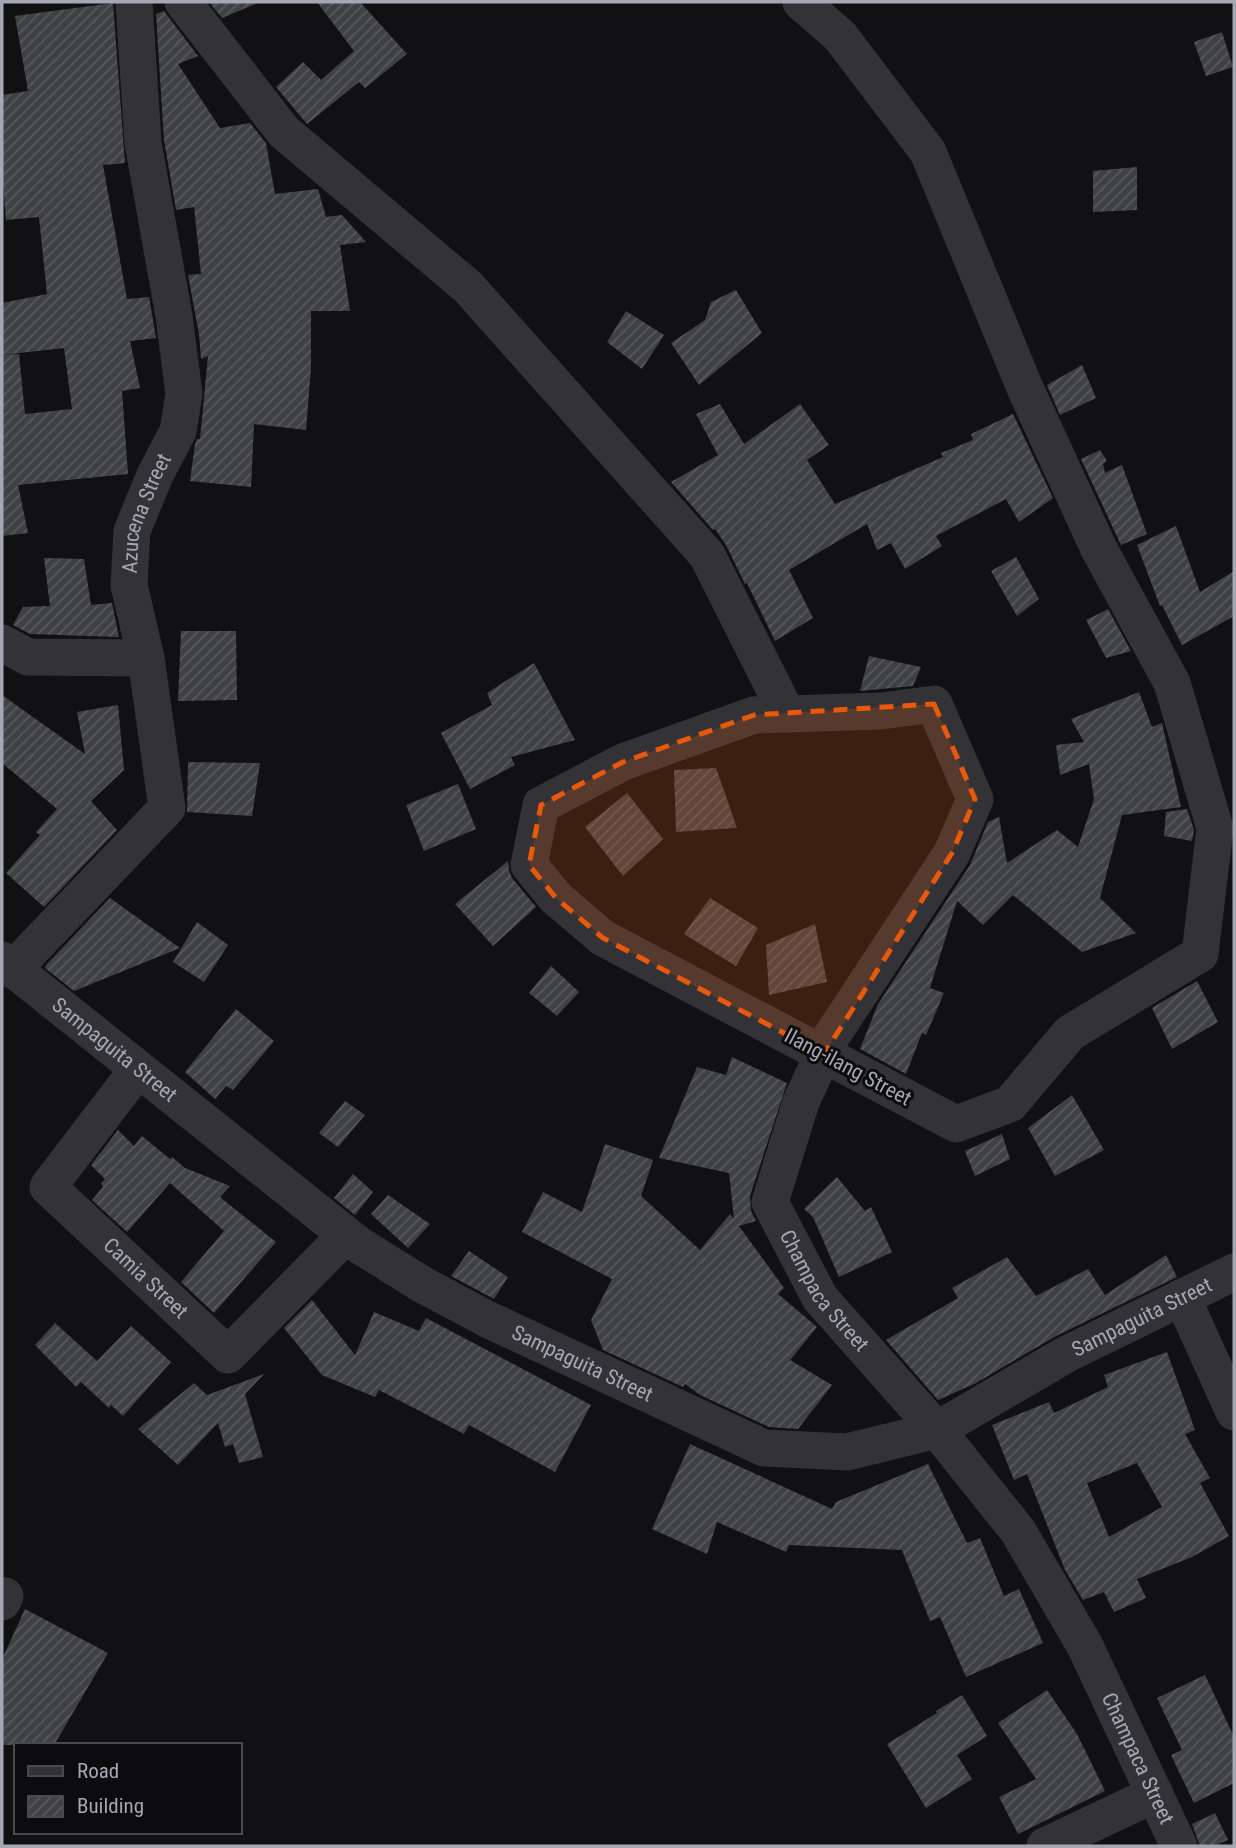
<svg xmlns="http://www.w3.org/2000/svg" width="1236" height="1848" font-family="'Roboto Condensed',sans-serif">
  <defs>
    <pattern id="building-hatch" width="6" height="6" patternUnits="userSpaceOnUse" patternTransform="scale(1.75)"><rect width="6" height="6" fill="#404145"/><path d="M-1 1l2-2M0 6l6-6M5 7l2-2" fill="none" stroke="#595a5d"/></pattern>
  </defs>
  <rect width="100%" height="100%" fill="#111113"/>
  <!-- building -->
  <path fill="url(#building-hatch)" fill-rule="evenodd" d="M209 2H260L222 18Z
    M317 2H360L407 54 365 88 359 82 307 124 276 87 303 62 321 80 354 51Z
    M113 3 125 163 103 165 127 299 149 297 156 338 130 341 140 388 122 391 128 474 18 485 28 533 2 536V355L19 354 25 414 72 409 64 348 2 355V303L47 294 39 217 6 220 2 173V95L28 91 15 16Z
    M164 11 198 56 178 64 220 128 250 123 266 143 275 194 318 189 326 217 342 215 366 242 340 245 350 311H311V368L306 430 254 424 251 487 190 481 195 444 197 439H200L208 356 201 359 199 334 188 275 201 274 194 207 176 210 164 140 156 14Z
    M1222 32 1233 67 1206 76 1194 42Z
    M1137 167V210L1093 212V171Z
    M736 290 762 333 699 385 671 343 705 320 711 302Z
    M626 311 664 335 642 369 607 342Z
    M1082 365 1096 398 1060 415 1047 385Z
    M720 404 744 444 800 404 829 445 807 460 835 504 943 457 941 453 973 440 971 434 1013 414 1053 498 1019 522 1006 499 936 536 942 546 905 569 891 543 877 550 867 524 789 570 813 618 775 641 747 583 745 584 726 545 715 529 713 530 671 482 718 455 696 414Z
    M1100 450 1107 461 1103 464 1105 473 1122 465 1147 534 1121 545 1081 459Z
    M1176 526 1200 592 1234 571V616L1182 645 1162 605 1160 606 1137 545Z
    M1016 557 1039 599 1017 616 991 571Z
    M44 558 84 559 91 605 112 603 119 637 30 634 13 625 23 607 50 606Z
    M1108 609 1131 651 1106 658 1086 620Z
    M181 631H236L237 700 178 701Z
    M869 656 921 667 913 686 860 691Z
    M534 663 575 740 511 757 515 765 470 789 441 733 492 705 487 693Z
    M1139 692 1152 727 1162 723 1181 807 1122 815 1100 898 1136 933 1082 952 1013 895 983 925 957 901 930 988 944 993 926 1035 922 1033 906 1074 860 1049 878 1004 970 865 988 822 999 817 1007 863 1057 830 1078 847 1094 799 1089 764 1060 775 1056 745 1084 742 1071 719Z
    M2 695 85 754 77 712 118 705 124 770 91 801 117 830 44 907 6 873 40 835 36 832 57 809 2 763Z
    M188 762 260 763 252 816 187 812Z
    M716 768 737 828 676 832 674 770Z
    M458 784 476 829 424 851 406 805Z
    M627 793 663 839 623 876 585 827Z
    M1187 809 1194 830 1192 841 1164 836 1166 812Z
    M508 861 509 870 512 878 536 907 493 946 455 904Z
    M110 898 180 948 74 991 45 968 46 965Z
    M710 898 758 928 736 966 684 934Z
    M197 922 228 945 204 982 173 962Z
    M815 924 827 982 769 995 766 945Z
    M551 966 579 992 557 1016 529 993Z
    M1197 981 1218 1022 1172 1049 1152 1008Z
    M236 1009 274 1041 233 1090 226 1086 215 1099 185 1072Z
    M732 1057 787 1083 750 1196 751 1211 756 1221 739 1226 784 1288 778 1294 817 1327 790 1360 832 1385 798 1429 769 1427 700 1395 685 1384 683 1387 603 1350 591 1320 612 1279 522 1232 543 1192 582 1212 605 1144 653 1160 641 1196 700 1250 730 1214 734 1219 729 1173 659 1158 697 1067 726 1075Z
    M1072 1095 1104 1150 1055 1176 1028 1128Z
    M345 1101 365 1115 338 1147 319 1133Z
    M118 1130 134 1146 142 1136 170 1159 172 1157 185 1168 230 1186 220 1197 276 1242 214 1313 181 1282 224 1231 170 1183 127 1232 92 1200 103 1187 101 1183 105 1179 91 1165Z
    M1002 1134 1010 1159 975 1176 965 1151Z
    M353 1174 373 1192 355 1215 334 1198Z
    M837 1177 865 1211 871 1207 892 1252 839 1277 813 1217 804 1209Z
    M388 1195 430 1224 408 1248 371 1214Z
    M469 1251 508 1277 494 1299 451 1276Z
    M1166 1255 1177 1277 1056 1336 976 1383 938 1400 886 1340 958 1298 952 1288 1007 1257 1036 1296 1088 1269 1105 1295Z
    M312 1300 355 1355 374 1312 419 1331 426 1318 591 1405 555 1472 469 1425 464 1434 379 1390 375 1397 322 1375 284 1328Z
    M55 1323 97 1361 131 1326 171 1362 123 1416 111 1405 109 1408 81 1382 76 1387 35 1345Z
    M1167 1352 1195 1430 1185 1434 1210 1478 1200 1483 1229 1536 1192 1557 1137 1579 1146 1598 1114 1612 1104 1592 1083 1600 1065 1570 1027 1474 1014 1480 992 1425 1049 1402 1054 1413 1108 1387 1104 1375ZM1137 1463 1162 1507 1109 1537 1087 1483Z
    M264 1374 245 1394 263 1457 239 1463 233 1444 225 1447 218 1423 178 1465 138 1429 194 1383 207 1395Z
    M690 1444 832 1509 836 1502 928 1464 967 1543 980 1538 1004 1596 1019 1589 1043 1643 966 1677 940 1617 930 1621 902 1550 789 1545 786 1552 717 1522 707 1554 652 1529Z
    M25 1609 108 1653 54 1745H2V1659Z
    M1205 1675 1234 1737V1783L1194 1803 1171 1755 1182 1750 1157 1698Z
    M1047 1690 1077 1734 1105 1791 1018 1834 999 1797 1036 1779 998 1723Z
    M962 1695 987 1736 957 1755 972 1779 926 1808 887 1744 937 1713 936 1711Z
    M1215 1813 1228 1840 1214 1846H1200L1192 1824Z"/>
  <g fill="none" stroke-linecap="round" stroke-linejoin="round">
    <!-- minor -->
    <g stroke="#333337" stroke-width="37">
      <path d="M183 2 284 132 468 287 707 555 787 714"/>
      <path id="s1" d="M801 2 840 36 928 152 1025 388 1099 549 1172 683 1215 828 1200 954 1070 1033 1010 1104 956 1124 603 938 556 898 529 865 541 805 623 762 754 715 881 711 934 704 975 799 952 853 831 1037 801 1102 770 1202 820 1298 937 1430 1018 1531 1085 1646 1179 1846"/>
      <path d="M2 643 28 657 146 658"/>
      <path id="s2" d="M2 960 359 1245 423 1285 489 1320 764 1448 847 1452 937 1430 1065 1355 1234 1272"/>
      <path id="s3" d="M12 970 167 808 146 658 129 585 132 531 155 475 178 431 184 394 174 316 143 143 134 2"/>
      <path id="s4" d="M138 1069 48 1187 228 1355 346 1235"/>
      <path d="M1182 1297 1234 1412"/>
      <path d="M2 1602 5 1596"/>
      <path d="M1045 1846 1155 1794"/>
    </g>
  </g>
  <!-- marked area -->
  <path fill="#e8590c" fill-opacity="0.2" stroke="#e8590c" stroke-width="5" stroke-dasharray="14 9" stroke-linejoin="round" d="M934 704 975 799 952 853 824 1054 603 938 556 898 529 865 541 805 623 762 754 715Z"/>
  <g text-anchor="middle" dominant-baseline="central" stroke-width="6" stroke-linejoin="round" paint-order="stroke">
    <!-- street labels -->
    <g font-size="21" fill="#a4a8b2" stroke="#0c0c0e">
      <text stroke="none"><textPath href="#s3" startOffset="525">Azucena Street</textPath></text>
      <text stroke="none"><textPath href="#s2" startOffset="144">Sampaguita Street</textPath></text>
      <text transform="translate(848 1067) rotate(28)">Ilang-ilang Street</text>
      <text stroke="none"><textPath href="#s4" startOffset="282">Camia Street</textPath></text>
      <text stroke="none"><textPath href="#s1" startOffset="3003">Champaca Street</textPath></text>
      <text stroke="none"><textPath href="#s2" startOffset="1320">Sampaguita Street</textPath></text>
      <text stroke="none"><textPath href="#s2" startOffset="710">Sampaguita Street</textPath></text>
      <text stroke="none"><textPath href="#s1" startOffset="3570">Champaca Street</textPath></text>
    </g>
  </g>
  <!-- border -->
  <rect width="1236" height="1848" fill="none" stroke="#a4a8b2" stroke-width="7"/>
  <!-- legend -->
  <rect x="14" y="1743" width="228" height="91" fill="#0c0c0e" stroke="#494a50" stroke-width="2"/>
  <rect x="28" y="1766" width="35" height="10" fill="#333337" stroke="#494a50" stroke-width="2"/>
  <text x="77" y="1778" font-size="21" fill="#a4a8b2">Road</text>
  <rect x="28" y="1796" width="35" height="21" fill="url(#building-hatch)" stroke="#494a50" stroke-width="2"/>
  <text x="77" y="1813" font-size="21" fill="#a4a8b2">Building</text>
</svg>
